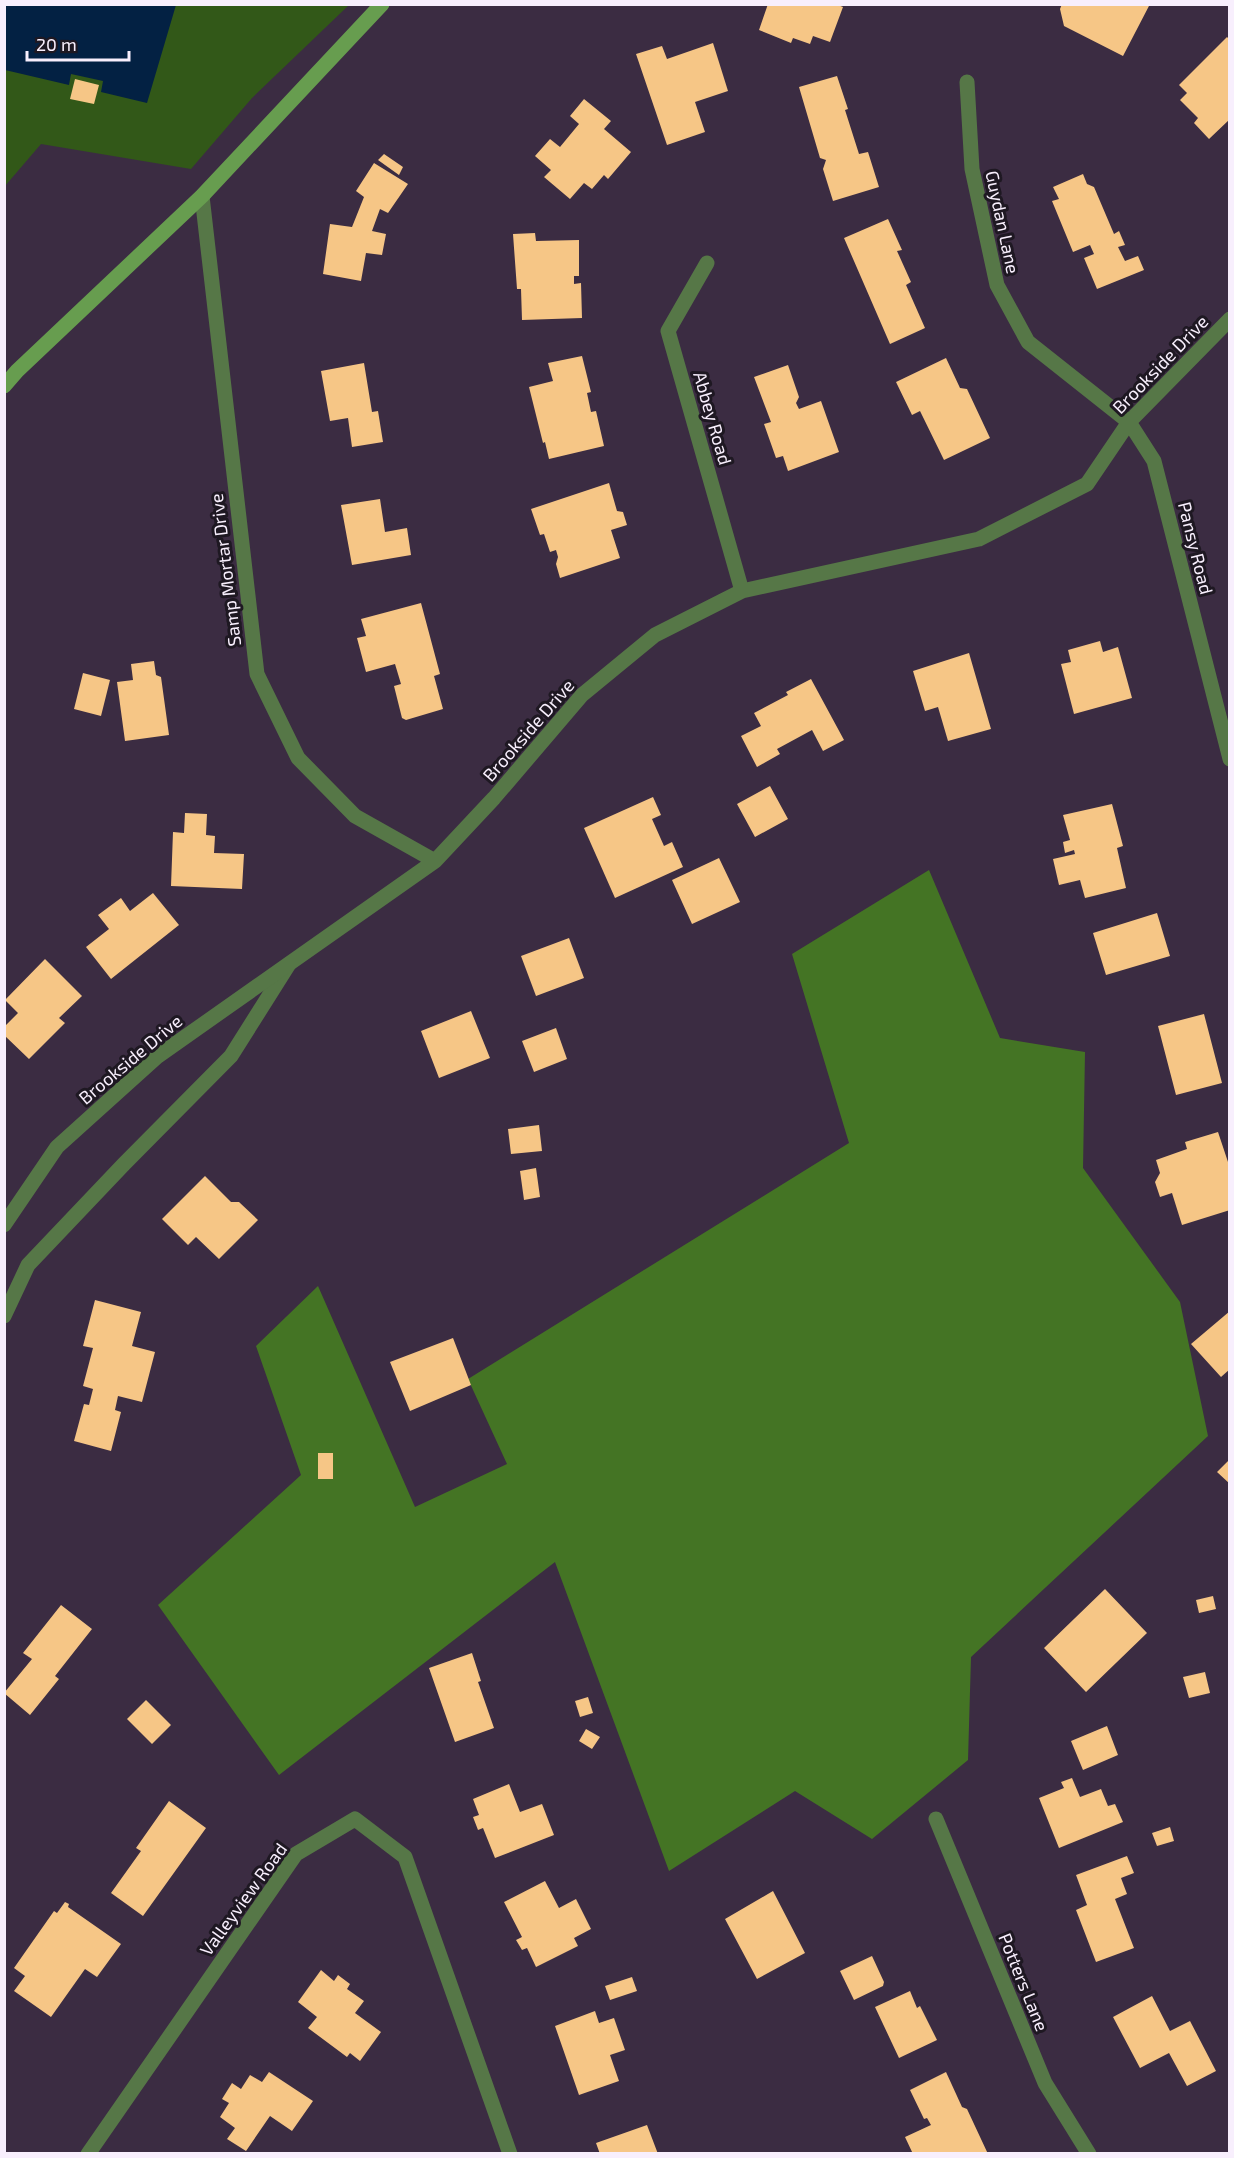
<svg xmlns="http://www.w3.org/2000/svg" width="1234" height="2158" font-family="'Exo 2',sans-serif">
  <rect width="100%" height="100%" fill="#3b2c42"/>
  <!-- green -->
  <path fill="#325818" d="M5 5H349L252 98 191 169 41 144 5 186Z"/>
  <!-- forest -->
  <path fill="#447424" d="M929 870 1000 1038 1085 1052 1083 1168 1180 1302 1208 1436 971 1657 968 1760 872 1839 795 1791 669 1871 555 1562 279 1775 158 1605 301 1475 256 1346 318 1286 415 1507 507 1464 468 1379 849 1143 792 954Z"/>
  <!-- water -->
  <path fill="#032143" d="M5 4 176 5 147 103 101 92 103 81 71 74 69 85 5 70Z"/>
  <!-- building -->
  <path fill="#f6c686" d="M768 4H835L843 7 830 42 813 36 810 44 793 38 791 43 759 30Z
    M1062 4H1150L1123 56 1064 26 1060 9Z
    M1227 37 1230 40V119L1209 139 1194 123 1198 118 1180 100 1187 93 1179 85Z
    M713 43 728 91 695 102 705 132 667 145 636 54 662 46 667 59Z
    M837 76 848 109 845 110 859 154 868 152 879 187 833 201 823 169 826 160 820 158 799 87Z
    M75 79 99 85 94 104 70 99Z
    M584 99 611 121 604 129 631 152 608 179 604 175 592 189 584 183 570 199 544 177 551 170 535 156 550 139 560 147 579 124 570 116Z
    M384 154 403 167 399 175 378 160Z
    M374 163 408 184 388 213 380 209 372 231 386 234 382 255 366 253 361 281 323 274 330 224 352 227 364 197 356 191Z
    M1083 174 1087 184 1094 187 1114 234 1119 231 1125 245 1118 247 1125 261 1138 256 1144 270 1097 289 1084 258 1094 254 1090 245 1073 252 1052 201 1059 199 1053 187Z
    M888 219 902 250 897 251 911 282 906 285 925 328 890 344 844 238Z
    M535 233 536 241 579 240V276H574V284L581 283 582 318 522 320 521 289H517L513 234Z
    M582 356 591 392 587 393 591 412 596 411 604 446 549 459 545 442 543 443 529 387 553 381 548 363Z
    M946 358 960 388 967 389 990 438 944 460 920 411 912 415 896 382Z
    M364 363 372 412 378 411 383 442 352 447 348 418 330 421 321 371Z
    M788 365 799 397 796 403 799 409 821 401 839 452 788 471 783 456 776 458 764 424 771 422 754 377Z
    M609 483 617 511 623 512 627 525 611 530 620 558 560 578 556 564 558 557 556 550 550 552 544 534 540 535 531 509Z
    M380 499 385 532 407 528 411 555 352 565 341 505Z
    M421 603 440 674 434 676 443 709 406 720 402 718 394 686 401 684 395 664 366 672 357 638 366 636 361 619Z
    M1100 641 1103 652 1118 647 1132 698 1074 714 1061 664 1071 662 1068 650Z
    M969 653 991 729 948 741 938 707 925 711 913 671Z
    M154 661 156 675 161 677 169 735 125 741 117 682 133 680 131 664Z
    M83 673 110 680 101 716 74 709Z
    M811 679 844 740 823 751 812 730 777 749 780 754 757 767 741 736 761 726 754 713 788 695 786 692Z
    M770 786 788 819 755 837 737 804Z
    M653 797 661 815 652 819 664 846 672 842 683 867 615 898 584 828Z
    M1112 804 1123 846 1117 848 1126 888 1085 898 1080 880 1059 885 1053 859 1075 854 1074 850 1065 853 1063 842 1070 840 1063 815Z
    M185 813 207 814 206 835 215 836 214 853 244 854 242 889 171 886 173 832 184 833Z
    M719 858 740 902 692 924 672 880Z
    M153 893 179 925 111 979 86 947 109 929 98 915 121 898 130 911Z
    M1157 913 1170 956 1106 975 1093 933Z
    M569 938 584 978 536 996 521 956Z
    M45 959 82 996 59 1018 65 1023 29 1059 4 1035V1027L18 1013 5 1000Z
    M471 1011 490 1058 439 1078 421 1031Z
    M1204 1014 1222 1083 1176 1095 1158 1026Z
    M556 1028 567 1059 534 1072 522 1041Z
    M539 1125 542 1151 511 1154 508 1129Z
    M1218 1132 1230 1168V1210L1182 1225 1172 1193 1160 1197 1155 1182 1160 1173 1156 1160 1187 1149 1185 1142Z
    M536 1168 540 1197 524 1200 520 1171Z
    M205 1176 231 1202H239L258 1220 219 1259 196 1237 188 1245 162 1219Z
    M95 1300 141 1312 132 1346 155 1352 142 1402 118 1396 115 1410 121 1412 111 1451 74 1441 84 1404 89 1405 93 1389 83 1386 93 1348 83 1346Z
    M1230 1311V1369L1221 1377 1191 1344Z
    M453 1338 471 1385 410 1411 390 1362Z
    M318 1453H333V1479H318Z
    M1230 1459V1484L1217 1472Z
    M1105 1589 1147 1633 1086 1692 1044 1648Z
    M1213 1596 1216 1609 1199 1613 1196 1600Z
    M61 1605 92 1629 55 1676 59 1679 30 1715 4 1693 32 1659 23 1653Z
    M472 1653 481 1681 478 1682 494 1728 455 1742 429 1668Z
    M1205 1672 1210 1693 1189 1698 1183 1677Z
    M588 1697 593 1713 580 1717 575 1701Z
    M146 1700 171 1725 152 1744 127 1719Z
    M1107 1726 1118 1755 1083 1770 1071 1741Z
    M586 1729 600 1737 592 1749 579 1741Z
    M1072 1778 1080 1797 1101 1789 1108 1806 1115 1804 1123 1822 1059 1848 1039 1798 1064 1788 1061 1782Z
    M509 1784 520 1812 542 1804 554 1835 495 1858 483 1828 478 1830 473 1817 479 1815 473 1799Z
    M169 1801 206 1828 143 1916 111 1893 141 1851 136 1848Z
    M1170 1827 1174 1841 1157 1846 1152 1833Z
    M1127 1856 1134 1873 1121 1878 1127 1894 1115 1899 1134 1948 1096 1962 1076 1910 1087 1905 1076 1875Z
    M545 1881 559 1908 576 1899 591 1929 574 1938 578 1946 536 1967 527 1948 522 1950 516 1940 522 1937 504 1902Z
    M773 1891 805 1953 757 1979 725 1919Z
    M65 1902 69 1904 68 1907 121 1944 97 1977 85 1969 51 2017 14 1991 25 1976 14 1968 54 1911 57 1913Z
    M872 1956 884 1982 883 1986 854 2000 840 1971Z
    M321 1970 334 1981 338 1975 350 1984 347 1989 364 2001 355 2013 381 2032 360 2061 350 2053 347 2057 308 2028 317 2017 298 2002Z
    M632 1977 637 1991 610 2000 605 1986Z
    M910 1991 917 2008 920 2006 937 2040 899 2058 875 2007Z
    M1152 1996 1170 2031 1190 2021 1216 2071 1187 2086 1169 2053 1140 2068 1113 2017Z
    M595 2011 599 2023 614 2018 625 2050 610 2055 619 2081 579 2095 555 2026Z
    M269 2072 313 2101 292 2131 270 2116 246 2151 227 2139 235 2128 220 2117 229 2103 222 2099 232 2083 241 2089 250 2075 262 2082Z
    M946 2072 962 2107 967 2109 988 2154H913L905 2137 931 2125 927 2118 924 2119 910 2090Z
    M647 2125 658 2154H600L596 2143Z"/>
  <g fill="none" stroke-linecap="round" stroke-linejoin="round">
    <!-- service -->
    <path stroke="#567747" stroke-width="15" d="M4 1316 28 1265 124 1164 231 1056 289 964"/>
    <!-- minor -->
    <path stroke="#567747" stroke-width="15" d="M967 82 972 169 997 285 1028 342 1129 422 1154 461 1230 759
      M202 196 257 674 298 758 355 816 435 861
      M707 263 668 331 742 591
      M4 1225 57 1147 158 1056 435 861 494 798 582 695 655 635 742 591 979 539 1087 484 1129 422 1230 319
      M936 1819 1045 2083 1089 2154
      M88 2154 296 1854 355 1819 405 1857 510 2154"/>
    <!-- secondary -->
    <path stroke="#679d4f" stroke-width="15" d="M4 386 17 371 202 196 382 4"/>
  </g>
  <g text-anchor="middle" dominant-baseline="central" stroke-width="6" stroke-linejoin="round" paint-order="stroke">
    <!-- street labels -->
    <g font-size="18" fill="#f8effd" stroke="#1e1822">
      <text transform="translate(1003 222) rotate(78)">Guydan Lane</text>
      <text transform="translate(1160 364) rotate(-46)">Brookside Drive</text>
      <text transform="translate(713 418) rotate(74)">Abbey Road</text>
      <text transform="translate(1196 548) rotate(76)">Pansy Road</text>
      <text transform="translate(225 570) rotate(-97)">Samp Mortar Drive</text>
      <text transform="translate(528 730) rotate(-49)">Brookside Drive</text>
      <text transform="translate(130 1059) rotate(-40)">Brookside Drive</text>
      <text transform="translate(243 1899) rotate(-54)">Valleyview Road</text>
      <text transform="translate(1024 1982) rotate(68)">Potters Lane</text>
    </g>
  </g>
  <!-- border -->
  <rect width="1234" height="2158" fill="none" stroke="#f8effd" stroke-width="12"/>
  <!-- scale -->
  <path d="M27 51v9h102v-9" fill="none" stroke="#f8effd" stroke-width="3"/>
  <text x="36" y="51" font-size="18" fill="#f8effd" stroke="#1e1822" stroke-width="4.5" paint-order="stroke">20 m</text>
</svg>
